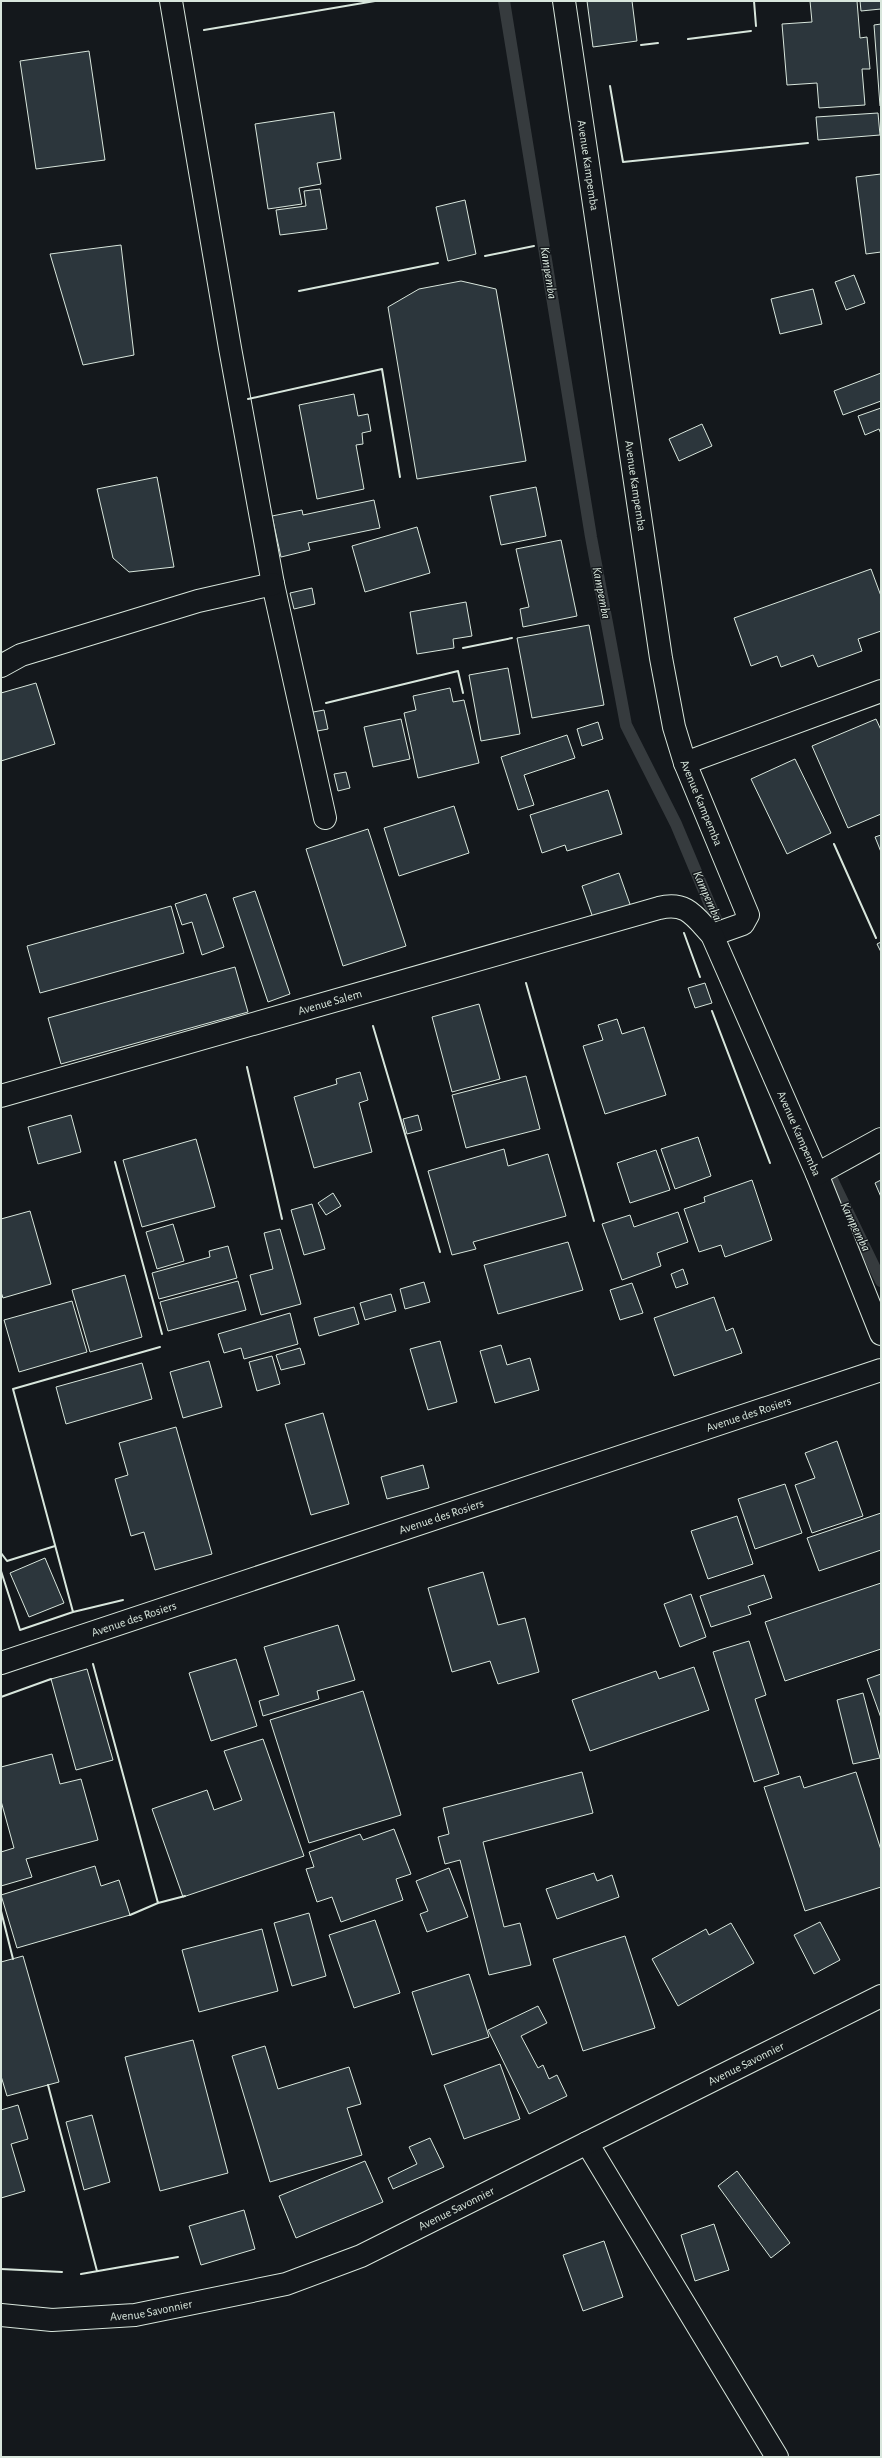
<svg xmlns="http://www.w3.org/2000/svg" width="882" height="2458" font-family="'Alegreya Sans',sans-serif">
  <rect width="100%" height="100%" fill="#14181c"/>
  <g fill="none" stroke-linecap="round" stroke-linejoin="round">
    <!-- stream -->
    <path stroke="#363b3e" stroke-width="12" d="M504 1 591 537 626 725 676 824 723 936
      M829 1173 881 1281"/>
  </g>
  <!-- building -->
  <path fill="#2c363c" stroke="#d8e6dc" d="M587 1H632L637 41 593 47Z
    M810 1H857L860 38 867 37 870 69H862L865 105 819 108 817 83 787 85 782 24 812 22Z
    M860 1H881V9L861 11Z
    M881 24V106H880L874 25Z
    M89 51 105 160 36 169 20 61Z
    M334 112 341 159 317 163 321 184 299 188 302 204 268 209 255 124Z
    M878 113 880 135 818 140 816 117Z
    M881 174V252L866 254 856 177Z
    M320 189 327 229 280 235 276 210 306 206 304 191Z
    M465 200 476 254 448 261 436 207Z
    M121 245 134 355 83 365 50 254Z
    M854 275 865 303 846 310 835 282Z
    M461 281 496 289 526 461 417 479 388 307 419 289Z
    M813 289 822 324 780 334 771 299Z
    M881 373V401L843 415 834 391Z
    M354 394 358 416 368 414 371 431 362 433 363 444 356 445 364 489 317 499 299 405Z
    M881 408V434L879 429 865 435 858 416Z
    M702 424 712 446 679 461 669 439Z
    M157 477 174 567 129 572 113 558 97 489Z
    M536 487 546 536 501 545 490 496Z
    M374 500 380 528 308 543 310 550 281 557 272 516 302 510 303 515Z
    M417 527 430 573 365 592 352 546Z
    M561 540 577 616 523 627 520 609 529 607 516 549Z
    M871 569 881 596V631L858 639 862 651 818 667 813 655 781 667 777 656 751 666 734 618Z
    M312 588 315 604 294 609 290 593Z
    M466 602 472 636 453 639 454 648 417 654 410 612Z
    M589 625 604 705 532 718 517 638Z
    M508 668 520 734 481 741 469 675Z
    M36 683 55 744 1 761V693Z
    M450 688 453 702 464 700 479 763 418 778 404 713 416 710 413 696Z
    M324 710 328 729 312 732 308 713Z
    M401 719 410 759 373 767 364 727Z
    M876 719 881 730V814L848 828 812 746Z
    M598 722 603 739 582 746 577 729Z
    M567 735 575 758 524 775 534 805 518 810 501 757Z
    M795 759 831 833 787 854 751 779Z
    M346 772 350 788 338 791 334 774Z
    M608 790 622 834 567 851 565 845 542 853 530 815Z
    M454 806 469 853 399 876 384 828Z
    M368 829 406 946 343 966 306 849Z
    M881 835V852L875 837Z
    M619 873 631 907 594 921 582 886Z
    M255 891 290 994 268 1002 233 898Z
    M206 894 224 947 202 955 192 922 182 925 175 904Z
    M171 906 184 953 40 993 27 946Z
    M881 942V952L877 944Z
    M235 967 248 1012 61 1064 48 1018Z
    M705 983 712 1003 695 1008 688 988Z
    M479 1004 500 1079 452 1092 432 1017Z
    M617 1019 622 1034 644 1027 666 1095 605 1114 583 1046 603 1040 598 1025Z
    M360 1072 368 1100 359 1103 372 1152 314 1168 294 1097 337 1084 336 1079Z
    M526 1076 540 1129 466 1148 452 1095Z
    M71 1115 81 1152 38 1164 28 1127Z
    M418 1115 422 1130 407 1134 403 1119Z
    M698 1137 711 1176 675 1189 661 1149Z
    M196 1139 215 1207 142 1227 123 1160Z
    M504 1149 508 1166 548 1154 566 1216 473 1242 476 1249 452 1255 428 1171Z
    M656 1150 670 1190 630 1203 617 1163Z
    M752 1180 772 1240 725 1257 721 1245 699 1252 684 1209 705 1202 704 1197Z
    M881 1180V1197L875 1183Z
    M333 1193 341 1206 326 1215 318 1203Z
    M312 1204 325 1249 304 1255 291 1210Z
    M30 1211 51 1284 3 1298 1 1292V1219Z
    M678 1212 688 1242 657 1253 661 1266 622 1280 602 1224 630 1215 634 1227Z
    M173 1224 184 1261 157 1269 146 1232Z
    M280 1229 301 1304 261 1315 250 1275 273 1269 264 1233Z
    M568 1242 583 1290 498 1314 484 1265Z
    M228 1246 237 1278 159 1299 152 1273 210 1257 209 1251Z
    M683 1269 688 1284 676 1288 671 1274Z
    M125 1275 142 1337 90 1352 72 1290Z
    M238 1281 246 1310 168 1331 160 1302Z
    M424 1282 430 1302 405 1309 400 1289Z
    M632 1283 643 1313 620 1320 610 1290Z
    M391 1294 396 1311 365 1320 360 1303Z
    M714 1297 726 1331 733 1328 742 1353 674 1376 654 1318Z
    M72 1301 87 1352 19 1372 4 1320Z
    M354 1307 359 1324 319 1336 314 1318Z
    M290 1313 298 1344 244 1359 241 1348 224 1353 218 1334Z
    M440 1341 457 1402 428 1410 410 1349Z
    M501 1345 507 1365 530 1358 539 1390 495 1403 480 1351Z
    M300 1348 305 1364 281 1370 276 1355Z
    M272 1356 280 1384 257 1391 249 1362Z
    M209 1361 222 1407 183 1418 170 1372Z
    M142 1363 152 1399 66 1424 56 1387Z
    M323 1413 349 1504 311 1515 285 1424Z
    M176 1427 212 1554 155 1570 144 1532 131 1536 115 1479 128 1475 119 1443Z
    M837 1441 863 1516 812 1533 795 1485 815 1478 805 1453Z
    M423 1465 429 1488 387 1499 381 1477Z
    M785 1484 802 1533 755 1549 738 1499Z
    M881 1513V1550L819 1571 807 1538Z
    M737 1516 753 1564 708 1579 691 1531Z
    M45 1558 64 1603 29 1617 10 1573Z
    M483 1572 498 1625 525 1618 539 1672 498 1684 490 1661 452 1672 428 1588Z
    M764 1575 772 1598 748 1606 751 1614 711 1627 700 1596Z
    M881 1583V1649L785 1681 765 1622Z
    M691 1594 706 1637 680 1647 664 1604Z
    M338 1625 355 1680 317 1691 319 1699 263 1716 259 1701 279 1695 264 1647Z
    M749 1641 766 1695 755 1699 779 1774 754 1782 713 1652Z
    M236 1659 257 1726 211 1741 189 1673Z
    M694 1667 709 1710 590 1751 572 1700 656 1671 659 1679Z
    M87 1669 113 1760 76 1770 51 1679Z
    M881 1674V1718L867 1679Z
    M363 1691 401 1815 309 1843 270 1720Z
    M863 1693 880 1758 853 1764 837 1700Z
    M263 1739 304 1856 183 1897 152 1809 207 1790 214 1810 242 1800 224 1751Z
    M52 1754 60 1784 81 1779 98 1840 26 1859 32 1877 1 1886V1852L14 1848 1 1801V1767Z
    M582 1772 593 1813 483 1842 504 1927 520 1923 531 1965 489 1975 460 1860 445 1864 438 1837 449 1834 443 1808Z
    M856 1772 881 1850V1887L805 1911 764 1787 800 1776 804 1788Z
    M394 1829 411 1874 396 1879 403 1900 341 1922 332 1897 317 1902 306 1869 314 1867 309 1852 360 1834 363 1840Z
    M95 1866 101 1886 119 1880 130 1915 17 1948 1 1895Z
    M449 1868 468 1917 427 1932 420 1914 428 1911 416 1881Z
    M594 1873 597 1881 612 1875 619 1897 557 1919 546 1889Z
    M309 1913 326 1976 292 1986 274 1923Z
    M375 1920 400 1993 354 2008 329 1935Z
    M820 1922 840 1960 814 1974 794 1935Z
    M731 1923 754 1963 678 2006 652 1959 706 1929 709 1935Z
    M262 1929 278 1991 199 2012 182 1950Z
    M625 1936 655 2028 583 2051 553 1959Z
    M23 1956 59 2082 7 2096 1 2076V1962Z
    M469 1974 489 2037 432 2055 412 1992Z
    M538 2006 547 2023 521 2036 538 2068 543 2065 549 2079 557 2075 567 2096 529 2114 488 2030Z
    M193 2040 228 2173 160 2191 125 2057Z
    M265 2046 278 2089 349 2067 361 2104 347 2108 362 2155 270 2182 232 2056Z
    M500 2064 520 2119 464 2139 444 2085Z
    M18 2105 28 2139 11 2144 25 2191 1 2198V2110Z
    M92 2115 110 2182 84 2190 66 2122Z
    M430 2138 444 2167 393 2189 388 2178 417 2164 409 2147Z
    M365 2161 383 2202 296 2238 279 2196Z
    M737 2171 790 2243 771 2258 718 2186Z
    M244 2210 255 2249 201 2265 189 2226Z
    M714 2224 729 2270 695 2281 681 2235Z
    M604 2241 623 2297 583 2311 563 2255Z"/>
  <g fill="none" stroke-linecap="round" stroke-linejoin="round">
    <defs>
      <g id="minor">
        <path d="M171 1 230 348 273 584 325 818"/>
        <path id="s1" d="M564 1 661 658 674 727 685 763 748 915 743 924 712 935"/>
        <path d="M1 666 21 655 198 601 273 584"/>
        <path d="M685 763 881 691"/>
        <path id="s2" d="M1 1096 659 908C687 901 695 917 712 935L817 1174 881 1334"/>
        <path d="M817 1174 881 1139"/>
        <path id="s3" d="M1 1663 881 1370"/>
        <path d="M587 2143 777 2457"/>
        <path id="s4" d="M1 2315 52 2320 135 2315 286 2284 361 2256 881 1996"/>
      </g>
    </defs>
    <!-- minor casing -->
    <use href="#minor" stroke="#d8e6dc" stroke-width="24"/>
    <!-- minor -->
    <use href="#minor" stroke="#14181c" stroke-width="22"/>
    <!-- wall -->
    <path stroke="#d8e6dc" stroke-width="2" d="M754 1 756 26
      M204 30 375 1
      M688 39 751 31
      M641 45 658 43
      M610 86 623 162 808 143
      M485 256 534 246
      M299 291 438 263
      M248 399 382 369 400 477
      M463 648 512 638
      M326 703 458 671 463 693
      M834 844 876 938
      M684 933 700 977
      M526 983 594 1221
      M712 1011 770 1163
      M373 1026 440 1252
      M247 1067 282 1219
      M115 1162 162 1334
      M1 1553 7 1561 55 1546
      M1 1571 20 1630 73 1612
      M123 1600 73 1612 13 1389 160 1347
      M93 1664 158 1903 130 1915
      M1 1697 51 1679
      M158 1903 185 1896
      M1 1911 13 1959
      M48 2085 97 2271
      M1 2269 62 2272
      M81 2274 178 2257"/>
  </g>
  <g text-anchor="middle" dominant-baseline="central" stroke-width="3" stroke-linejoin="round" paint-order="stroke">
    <!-- street labels -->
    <g font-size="12" fill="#d8e6dc" stroke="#14181c">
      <text stroke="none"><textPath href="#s1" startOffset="166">Avenue Kampemba</textPath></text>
      <text stroke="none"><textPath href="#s1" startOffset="490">Avenue Kampemba</textPath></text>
      <text stroke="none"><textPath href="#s1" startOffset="815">Avenue Kampemba</textPath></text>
      <text stroke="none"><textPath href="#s2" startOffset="342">Avenue Salem</textPath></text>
      <text stroke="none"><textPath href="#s2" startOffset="965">Avenue Kampemba</textPath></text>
      <text stroke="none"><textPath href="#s3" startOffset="788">Avenue des Rosiers</textPath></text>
      <text stroke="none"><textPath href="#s3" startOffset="464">Avenue des Rosiers</textPath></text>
      <text stroke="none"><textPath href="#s3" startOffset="140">Avenue des Rosiers</textPath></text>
      <text stroke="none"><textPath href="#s4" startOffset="799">Avenue Savonnier</textPath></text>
      <text stroke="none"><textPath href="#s4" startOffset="475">Avenue Savonnier</textPath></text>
      <text stroke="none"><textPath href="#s4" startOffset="151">Avenue Savonnier</textPath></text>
    </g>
    <!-- water labels -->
    <g font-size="13" font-style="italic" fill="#d8e6dc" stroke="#14181c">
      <text transform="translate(548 273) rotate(81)">Kampemba</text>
      <text transform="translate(601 593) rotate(79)">Kampemba</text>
      <text transform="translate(707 896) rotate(66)">Kampemba</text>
      <text transform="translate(855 1227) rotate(64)">Kampemba</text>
    </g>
  </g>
  <!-- border -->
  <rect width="882" height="2458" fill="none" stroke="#d8e6dc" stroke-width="4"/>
</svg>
